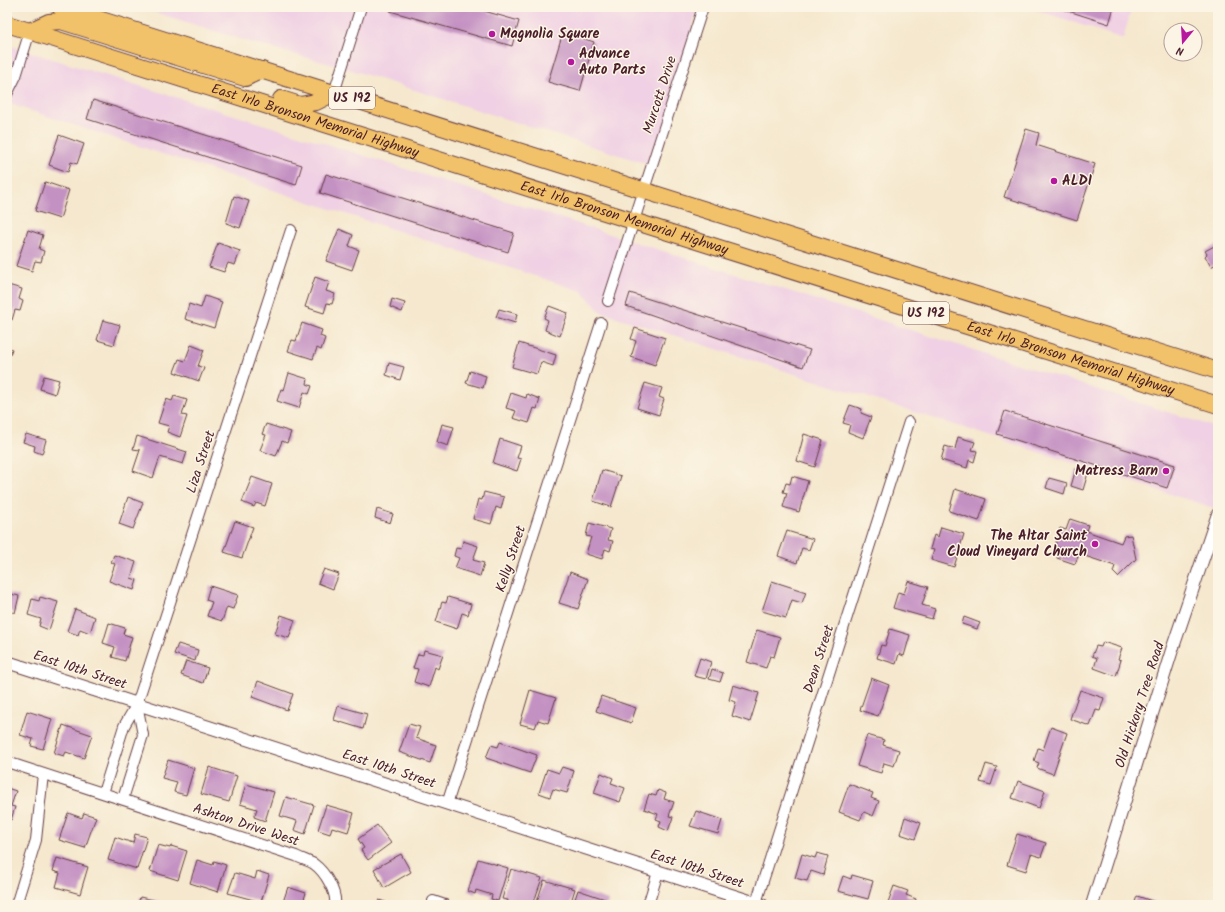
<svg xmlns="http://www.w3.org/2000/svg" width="1225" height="912" font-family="Kalam,sans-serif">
  <rect width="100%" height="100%" fill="#fcf5e5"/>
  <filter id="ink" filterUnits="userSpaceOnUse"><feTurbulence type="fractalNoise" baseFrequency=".025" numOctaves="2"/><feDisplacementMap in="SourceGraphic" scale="8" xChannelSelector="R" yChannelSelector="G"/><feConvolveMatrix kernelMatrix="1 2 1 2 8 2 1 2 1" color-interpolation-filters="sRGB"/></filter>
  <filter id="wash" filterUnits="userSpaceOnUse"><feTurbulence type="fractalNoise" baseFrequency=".012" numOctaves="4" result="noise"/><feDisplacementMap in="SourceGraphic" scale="16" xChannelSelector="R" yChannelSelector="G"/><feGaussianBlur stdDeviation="0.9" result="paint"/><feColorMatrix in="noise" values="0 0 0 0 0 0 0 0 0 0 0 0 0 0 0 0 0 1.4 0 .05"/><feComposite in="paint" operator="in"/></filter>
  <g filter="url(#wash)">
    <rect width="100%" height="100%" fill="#f5e8ce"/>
    <!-- built -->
    <path fill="#f0d0e4" d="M138 7H700L697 8 657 167 345 68 253 43Z
      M1028 7H1132L1123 39Z
      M7 45 321 142 1218 428V496L1214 508 601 312 581 291 7 103Z"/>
    <g id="blocks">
      <!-- building -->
      <path fill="#c491c3" d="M391 7H470L519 21 512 46 390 11Z
        M1063 7H1114L1109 24 1062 9Z
        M563 32 594 42 580 91 548 82Z
        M93 100 302 165 296 185 87 119Z
        M1026 129 1039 133 1036 145 1095 164 1077 220 1004 197Z
        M59 135 84 144 77 164 71 162 68 172 49 165Z
        M326 174 514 233 508 252 320 193Z
        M45 182 69 190 60 219 35 211Z
        M234 196 249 201 240 228 226 223Z
        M339 229 353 235 349 246 359 250 352 270 326 261Z
        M28 230 43 235 39 249 44 251 41 262 35 261 32 271 16 266Z
        M218 243 240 251 235 265 228 263 224 272 209 267Z
        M1218 244V267L1216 264 1211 267 1205 256 1207 254 1205 251Z
        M315 277 329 282 326 291 335 294 332 304 327 303 324 313 305 307Z
        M8 285 22 289 19 299 23 301 20 311 15 310 12 320 7 318V289Z
        M630 293 810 350 803 367 626 306Z
        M205 296 222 302 214 328 185 319 189 304 201 308Z
        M392 299 405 303 402 312 390 307Z
        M549 306 568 313 560 336 545 330 548 320 544 318Z
        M499 309 517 314 515 323 496 317Z
        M103 320 120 325 114 345 97 340Z
        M302 323 322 330 320 336 325 338 321 350 317 348 313 359 288 351 292 340 296 341Z
        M635 328 665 338 655 365 631 357 636 341 631 339Z
        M519 343 556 355 553 366 541 362 537 374 512 367Z
        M191 345 204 350 198 366 204 368 199 381 174 372 179 359 185 361Z
        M7 347 12 349 7 363Z
        M389 363 404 367 400 380 386 375Z
        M470 371 486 376 483 388 466 383Z
        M289 373 308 379 307 384 312 386 309 394 304 392 299 408 277 401 281 389 284 390Z
        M44 376 59 380 55 394 40 389Z
        M645 383 662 388 659 397 664 399 659 415 637 408Z
        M511 393 526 398 527 394 540 399 537 409 534 408 529 423 513 418 516 411 506 408Z
        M174 396 187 400 182 415 187 416 180 437 167 432 169 426 158 423 166 399 172 401Z
        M850 405 862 409 861 413 871 417 863 438 848 432 850 425 843 423Z
        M1005 411 1175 465 1167 488 997 434Z
        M266 424 291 432 287 443 282 441 276 456 260 450 266 435 262 434Z
        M442 424 454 427 448 446 437 442Z
        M26 434 46 440 42 454 34 451 35 446 23 442Z
        M804 434 823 440 815 467 797 461Z
        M137 436 187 452 183 464 160 457 153 478 133 471 140 450 133 449Z
        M958 437 975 442 972 450 977 451 974 462 969 460 967 468 941 460 945 446 955 449Z
        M500 439 521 446 517 458 521 459 517 471 493 463Z
        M1076 469 1088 473 1083 490 1071 486Z
        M602 470 621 476 611 507 593 501Z
        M792 476 808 481 799 512 783 507 787 493 783 492 786 483 790 484Z
        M252 477 272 484 265 506 256 503 254 507 242 502Z
        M1049 478 1067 483 1064 494 1046 488Z
        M955 489 986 499 979 521 949 511Z
        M484 492 504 497 501 509 496 507 491 524 473 519 478 499 482 500Z
        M128 497 143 503 133 529 119 524Z
        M377 509 393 514 390 523 375 518Z
        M1070 519 1088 525 1086 531 1121 543 1124 536 1131 535 1136 559 1118 577 1113 572 1115 566 1079 554 1075 564 1057 558 1060 548 1055 546 1060 528 1066 530Z
        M235 521 253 527 242 558 224 552Z
        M589 523 611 529 608 540 613 541 610 551 605 549 602 559 586 554 591 537 586 536Z
        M941 527 964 534 954 567 931 560 934 550 930 549 934 535 938 537Z
        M787 531 813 539 809 550 802 548 797 563 778 556Z
        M463 541 478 546 473 560 484 563 480 576 455 568 459 558 454 556 456 548 461 549Z
        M114 555 136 562 131 578 137 580 134 590 109 581 115 564 111 562Z
        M324 569 339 574 333 589 318 583Z
        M570 572 588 579 578 609 559 603Z
        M772 581 806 592 802 603 792 600 786 618 762 611Z
        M908 581 928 587 922 605 935 609 932 619 893 608 898 592 904 594Z
        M210 586 238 595 233 609 227 607 222 621 207 616 212 602 206 600Z
        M7 593 19 596 15 613 7 610Z
        M40 597 58 602 49 630 39 626 41 619 28 615 32 599 39 601Z
        M448 597 471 604 468 615 462 613 457 629 436 622 442 602 446 603Z
        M75 609 95 617 90 633 80 629 78 635 67 631Z
        M281 615 295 620 289 638 275 634Z
        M964 617 980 623 977 629 962 624Z
        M109 623 125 628 123 634 132 637 125 661 112 657 115 647 103 643Z
        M890 629 910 635 904 656 899 654 896 664 877 658 881 645 885 646Z
        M757 630 780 637 774 657 770 656 766 668 747 662Z
        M1103 642 1122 648 1118 659 1121 660 1116 676 1094 668 1097 658 1092 656 1096 646 1101 647Z
        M178 644 198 650 195 661 174 654Z
        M424 650 443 655 438 669 435 667 429 687 414 682 418 669 413 668 418 654 423 655Z
        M700 658 711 662 706 679 694 676Z
        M186 661 208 668 203 683 181 675Z
        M712 669 723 673 720 682 709 679Z
        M871 678 889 685 878 716 860 710Z
        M258 681 293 694 287 710 252 697Z
        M733 685 759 693 750 722 732 716 736 702 729 700Z
        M530 690 556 698 548 723 538 720 535 728 520 724Z
        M1080 690 1104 698 1100 711 1096 710 1090 726 1070 719Z
        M601 696 636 708 631 723 596 711Z
        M338 706 367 714 363 729 334 720Z
        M27 711 52 719 43 749 31 746 33 739 20 735Z
        M409 724 420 727 416 738 436 745 430 763 399 752Z
        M63 725 92 735 84 758 66 752 64 756 54 753Z
        M1051 727 1067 733 1053 774 1037 768 1039 763 1034 761 1038 748 1043 750Z
        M867 735 884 740 883 745 899 750 894 766 884 763 881 773 857 766Z
        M500 742 537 755 530 773 486 758 491 745 498 747Z
        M168 760 194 768 186 795 174 792 177 782 162 778Z
        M986 764 997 767 991 785 980 782Z
        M209 767 237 776 229 802 201 794Z
        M562 767 574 771 567 793 553 789 550 797 539 793 547 769 559 773Z
        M601 773 613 778 611 783 625 788 620 802 594 793Z
        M1018 781 1045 791 1039 808 1012 798Z
        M246 784 274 792 265 821 254 817 257 809 240 804Z
        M849 784 873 793 871 798 879 801 873 816 864 812 860 820 839 812Z
        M7 788 16 791 11 806 15 807 11 820 7 819Z
        M658 790 666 793 664 799 674 802 669 816 673 817 668 831 659 827 661 821 656 819 658 814 644 809 649 794 656 796Z
        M286 797 314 805 305 834 294 830 297 821 280 816Z
        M326 805 354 813 348 832 332 827 330 834 318 830Z
        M696 811 722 820 718 834 690 826Z
        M68 813 82 818 84 813 96 817 85 848 59 840Z
        M905 817 921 823 915 839 900 834Z
        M377 825 391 843 368 860 361 850 364 848 358 839Z
        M135 834 147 837 137 869 108 860 115 837 133 843Z
        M1017 834 1046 843 1041 857 1031 854 1026 871 1007 865Z
        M158 845 170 848 171 846 187 851 178 880 150 871Z
        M817 853 828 856 823 875 811 871 807 881 795 878 802 854 815 858Z
        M401 854 411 872 384 888 374 869Z
        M57 858 88 867 80 894 56 887 60 873 53 871Z
        M478 859 508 868 498 901 491 899 492 895 476 890 475 894 468 891Z
        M197 860 213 865 214 861 226 865 218 892 190 883Z
        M511 869 542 878 533 905H507L508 900 502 899Z
        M257 871 269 875 261 902 228 893 235 873 255 879Z
        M852 875 873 881 868 899 838 891 843 876 851 879Z
        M544 880 575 889 570 905H536Z
        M894 886 908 891 906 895 916 899 914 905H887Z
        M288 887 306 893 302 905H282Z
        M578 890 608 900 607 905H573Z
        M1137 896 1158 903 1157 905H1134Z
        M140 897 170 904V905H138Z
        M379 900 394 905H377Z"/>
    </g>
  </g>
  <g filter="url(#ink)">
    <use href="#blocks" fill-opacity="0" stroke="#643d43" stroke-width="1"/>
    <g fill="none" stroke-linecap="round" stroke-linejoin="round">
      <defs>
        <path id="minor" d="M334 93 361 7
          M7 94 16 76 30 31
          M608 301 703 7
          M7 762 296 856C302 859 309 861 314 864 325 872 337 892 335 905
          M103 793 124 726 137 704 291 230
          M123 799 143 735 137 704
          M447 804 601 323
          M433 901 445 905
          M756 903 909 422
          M16 905 36 840 43 774
          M648 905 658 872"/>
        <path id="tertiary" d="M7 662 762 905
          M1092 905 1172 650 1218 514"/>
        <g id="trunk">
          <path d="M60 7 1218 371"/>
          <path id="s1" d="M7 24 1218 405"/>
          <path d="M30 31 49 22 61 21 245 78 262 70"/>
          <path d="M281 99 300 105 316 102 334 93"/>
        </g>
      </defs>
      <!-- minor casing -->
      <use href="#minor" stroke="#643d43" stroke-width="12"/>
      <!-- tertiary casing -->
      <use href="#tertiary" stroke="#643d43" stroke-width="14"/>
      <!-- trunk casing -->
      <use href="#trunk" stroke="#643d43" stroke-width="18"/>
      <!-- minor -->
      <use href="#minor" stroke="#fff" stroke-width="10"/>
      <!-- tertiary -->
      <use href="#tertiary" stroke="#fff" stroke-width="12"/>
      <!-- trunk -->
      <use href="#trunk" stroke="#f2c26a" stroke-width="16"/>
    </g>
  </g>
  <!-- markers -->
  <g fill="#b5179e" stroke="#fcf5e5" stroke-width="1.5">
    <circle cx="492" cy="34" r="4"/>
    <circle cx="571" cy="62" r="4"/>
    <circle cx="1054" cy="181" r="4"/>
    <circle cx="1166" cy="471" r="4"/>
    <circle cx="1095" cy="544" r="4"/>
  </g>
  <g text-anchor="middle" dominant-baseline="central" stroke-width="3" stroke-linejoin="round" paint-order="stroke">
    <!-- shield labels -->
    <g fill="#fcf5e5" stroke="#7f5f63" stroke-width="1">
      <rect x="329" y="87" width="46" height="22" rx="3"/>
      <rect x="903" y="302" width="46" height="22" rx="3"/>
    </g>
    <g font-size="13" font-weight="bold" fill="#4a1f2b">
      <text x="352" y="98">US 192</text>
      <text x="926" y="313">US 192</text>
    </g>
    <!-- poi labels -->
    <g font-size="14" font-weight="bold" fill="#4a1f2b" stroke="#fcf5e5" text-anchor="start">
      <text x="500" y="34">Magnolia Square</text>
      <text x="579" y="54">Advance<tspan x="579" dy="16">Auto Parts</tspan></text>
      <text x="1062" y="181">ALDI</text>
      <text x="1158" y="471" text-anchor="end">Matress Barn</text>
      <text x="1087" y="536" text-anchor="end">The Altar Saint<tspan x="1087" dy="16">Cloud Vineyard Church</tspan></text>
    </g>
    <!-- street labels -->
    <g font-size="14" fill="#4a1f2b" stroke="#fcf5e5">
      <text transform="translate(660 95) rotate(-72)">Murcott Drive</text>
      <text stroke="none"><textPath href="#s1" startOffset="323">East Irlo Bronson Memorial Highway</textPath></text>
      <text stroke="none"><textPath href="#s1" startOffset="647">East Irlo Bronson Memorial Highway</textPath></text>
      <text stroke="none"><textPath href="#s1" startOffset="1115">East Irlo Bronson Memorial Highway</textPath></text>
      <text transform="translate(201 462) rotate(-72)">Liza Street</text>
      <text transform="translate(511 559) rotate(-72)">Kelly Street</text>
      <text transform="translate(819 659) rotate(-72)">Dean Street</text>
      <text transform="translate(80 670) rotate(18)">East 10th Street</text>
      <text transform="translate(1140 705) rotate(-72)">Old Hickory Tree Road</text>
      <text transform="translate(389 769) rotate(18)">East 10th Street</text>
      <text transform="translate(246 825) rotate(18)">Ashton Drive West</text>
      <text transform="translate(697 869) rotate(18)">East 10th Street</text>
    </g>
  </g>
  <!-- margin -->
  <rect width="1225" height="912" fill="none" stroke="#fcf5e5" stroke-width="24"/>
  <!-- north arrow -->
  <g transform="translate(1183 42) rotate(198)"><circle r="19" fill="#fcf5e5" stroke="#b59f9b"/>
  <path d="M0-3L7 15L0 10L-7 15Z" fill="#b5179e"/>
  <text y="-6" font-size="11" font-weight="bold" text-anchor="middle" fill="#4a1f2b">N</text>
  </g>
</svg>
